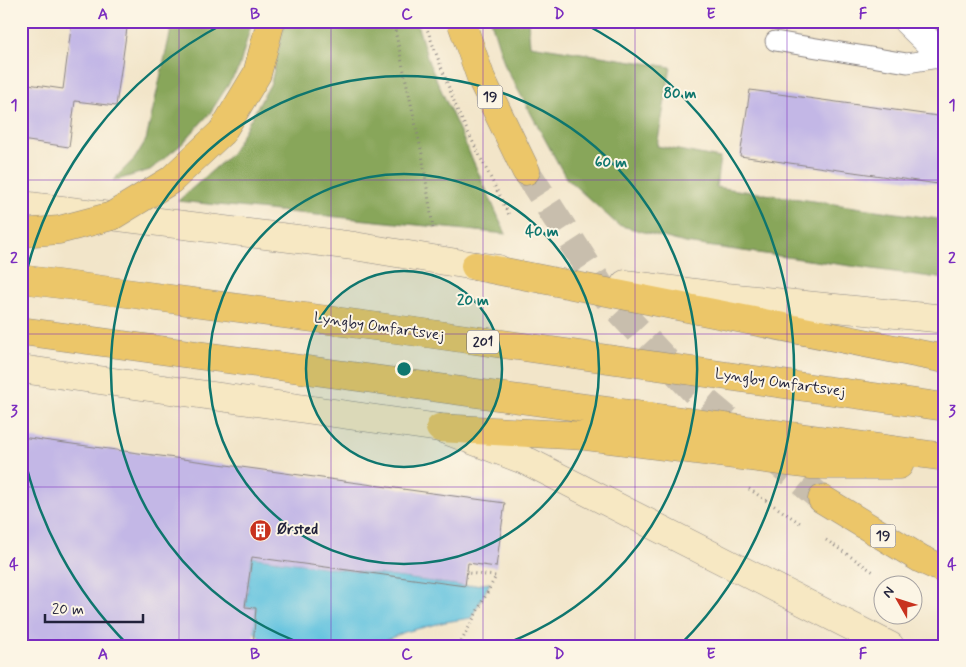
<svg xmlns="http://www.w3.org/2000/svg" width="966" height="667" font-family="Mynerve,sans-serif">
  <rect width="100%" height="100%" fill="#fcf5e5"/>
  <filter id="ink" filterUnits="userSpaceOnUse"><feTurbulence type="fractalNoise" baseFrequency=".02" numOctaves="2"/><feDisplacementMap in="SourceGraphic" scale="10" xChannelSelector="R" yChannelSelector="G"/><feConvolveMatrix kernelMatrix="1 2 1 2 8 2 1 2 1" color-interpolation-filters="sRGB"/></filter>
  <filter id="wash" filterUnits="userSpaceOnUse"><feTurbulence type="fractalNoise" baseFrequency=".0096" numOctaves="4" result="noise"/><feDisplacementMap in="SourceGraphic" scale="20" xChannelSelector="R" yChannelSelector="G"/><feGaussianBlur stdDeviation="1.12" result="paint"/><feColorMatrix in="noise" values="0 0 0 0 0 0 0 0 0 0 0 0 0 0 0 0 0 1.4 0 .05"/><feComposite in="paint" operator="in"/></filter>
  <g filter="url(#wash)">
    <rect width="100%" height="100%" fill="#f2e5c9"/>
    <!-- forest -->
    <path fill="#88a65a" stroke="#55644a" d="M173 21H252L239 68 210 113 182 144 150 170 120 179 113 180 135 158 146 140Z
      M285 21H416L429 63 506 234 178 201 231 154 271 83Z
      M491 21H528L530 45 671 67 657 146 720 158 716 187 945 220V279L685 243 618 225 566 178 505 66Z"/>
    <!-- water -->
    <path fill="#61c2df" stroke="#42728d" d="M252 557 465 586 490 583 471 618 445 622 405 632 372 646H266L254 631 256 608 245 607Z"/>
    <g id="blocks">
      <!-- building -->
      <path fill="#c3b7e6" d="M72 21H128L116 106 75 101 69 147 21 140V83L63 89Z
        M750 90 945 117V185L740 156Z
        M21 437 505 503 496 567 468 563 465 586 252 557 245 607 256 608 253 646H21Z"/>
    </g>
  </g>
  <g filter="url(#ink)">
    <use href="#blocks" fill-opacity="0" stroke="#8a8482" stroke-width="1"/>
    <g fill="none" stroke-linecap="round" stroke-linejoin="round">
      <!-- highway-tunnel -->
      <path stroke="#c8bead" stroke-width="28" stroke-dasharray="28 14" stroke-linecap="butt" d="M526 171 610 301 698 395 822 499"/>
      <defs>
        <path id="lane" d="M775 41 907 63 944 57"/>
        <path id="street" d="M907 21 945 58"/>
        <path id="secondary" d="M21 205 354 246 475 266 498 269
          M625 284 726 297 945 319
          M21 369 440 428 529 462 890 646"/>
        <path id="highway" d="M461 21 481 78 526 171
          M222 132 257 74 271 21
          M475 266 945 359
          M21 279 425 333 945 407
          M21 331 945 457
          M440 428 586 436 812 465H899
          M822 499 921 559 945 570"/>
      </defs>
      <!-- lane casing -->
      <use href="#lane" stroke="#8a8482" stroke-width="21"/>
      <!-- street casing -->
      <use href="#street" stroke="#8a8482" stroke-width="29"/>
      <!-- secondary casing -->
      <use href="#secondary" stroke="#8a8482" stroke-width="29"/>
      <!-- highway casing -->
      <use href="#highway" stroke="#8a8482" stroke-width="29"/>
      <!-- path -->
      <path stroke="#8a8482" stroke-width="3" stroke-dasharray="1 4" stroke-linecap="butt" d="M393 21 422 154 433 228
        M424 21 458 112 510 217
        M749 489 800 523
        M826 540 875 573
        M459 646 496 576 467 573"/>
      <!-- lane -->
      <use href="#lane" stroke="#fff" stroke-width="19"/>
      <!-- street -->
      <use href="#street" stroke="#fff" stroke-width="28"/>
      <!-- secondary -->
      <use href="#secondary" stroke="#f7e8c3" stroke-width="28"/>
      <!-- highway -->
      <use href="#highway" stroke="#ecc669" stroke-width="28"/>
      <defs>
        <path id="highway-bridge" d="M21 233 59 230 112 216 171 180 222 132"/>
      </defs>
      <!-- highway-bridge casing -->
      <use href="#highway-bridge" stroke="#8a8482" stroke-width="29" stroke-linecap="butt"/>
      <!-- highway-bridge -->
      <use href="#highway-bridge" stroke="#ecc669" stroke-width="28"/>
    </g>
  </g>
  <!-- grid -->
  <path fill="none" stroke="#7b2cbf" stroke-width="1" stroke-opacity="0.55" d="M179 21V646M331 21V646M483 21V646M635 21V646M787 21V646M21 180H945M21 334H945M21 487H945"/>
  <!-- distance rings -->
  <circle cx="404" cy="369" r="98" fill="#0f766e" fill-opacity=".12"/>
  <g fill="none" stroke="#0f766e" stroke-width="2.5">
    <circle cx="404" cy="369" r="98"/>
    <circle cx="404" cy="369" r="195"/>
    <path d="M306 645A293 293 0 1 1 502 645"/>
    <path d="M128 645A390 390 0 0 1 22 447M22 291A390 390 0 0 1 227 22M581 22A390 390 0 0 1 680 645"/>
  </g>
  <!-- icons -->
  <defs>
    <symbol id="building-disc" viewBox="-11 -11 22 22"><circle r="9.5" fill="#c8321e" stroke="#fcf5e5"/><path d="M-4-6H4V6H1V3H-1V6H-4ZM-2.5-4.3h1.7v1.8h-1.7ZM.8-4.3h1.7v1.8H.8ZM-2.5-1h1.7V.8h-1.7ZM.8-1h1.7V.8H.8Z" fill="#fff"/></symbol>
  </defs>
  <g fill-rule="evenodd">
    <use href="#building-disc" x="248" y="518" width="25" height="25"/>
  </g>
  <g text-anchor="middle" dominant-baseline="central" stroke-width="4" stroke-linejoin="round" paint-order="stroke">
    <!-- shield labels -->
    <g fill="#fcf5e5" stroke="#63616e" stroke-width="1">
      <rect x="477.5" y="85.5" width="25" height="23" rx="4"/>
      <rect x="467" y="330.5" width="32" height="23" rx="4"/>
      <rect x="870.5" y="524.5" width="25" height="23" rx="4"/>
    </g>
    <g font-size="14" font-weight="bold" fill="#22223b">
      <text x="490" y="97">19</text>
      <text x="483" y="342">201</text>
      <text x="883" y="536">19</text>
    </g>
    <!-- street labels -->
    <g font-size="15" fill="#22223b" stroke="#fcf5e5">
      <text transform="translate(379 327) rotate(8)">Lyngby Omfartsvej</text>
      <text transform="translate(780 383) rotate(8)">Lyngby Omfartsvej</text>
    </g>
    <!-- poi labels -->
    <g font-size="15" font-weight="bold" fill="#22223b" stroke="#fcf5e5" text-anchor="start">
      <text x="277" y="530">Ørsted</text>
    </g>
  </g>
  <circle cx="404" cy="369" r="8" fill="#0f766e" stroke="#fcf5e5" stroke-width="2.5"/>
  <g font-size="15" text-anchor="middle" font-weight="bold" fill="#0f766e" stroke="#fcf5e5" stroke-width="4" stroke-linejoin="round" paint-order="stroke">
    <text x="680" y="98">80 m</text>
    <text x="611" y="167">60 m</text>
    <text x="542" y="236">40 m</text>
    <text x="473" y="305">20 m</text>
  </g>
  <!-- margin -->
  <rect width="966" height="667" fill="none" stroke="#fcf5e5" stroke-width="55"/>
  <!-- north arrow -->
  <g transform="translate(898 600) rotate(309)"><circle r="24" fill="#fcf5e5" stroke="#a5a1a1"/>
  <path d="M0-4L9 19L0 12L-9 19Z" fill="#c8321e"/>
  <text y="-8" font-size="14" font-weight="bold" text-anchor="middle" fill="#22223b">N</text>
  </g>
  <!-- scale -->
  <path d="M45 614v8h98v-8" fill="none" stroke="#22223b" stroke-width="2.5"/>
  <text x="52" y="614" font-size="15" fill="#22223b" stroke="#fcf5e5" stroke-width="4" paint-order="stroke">20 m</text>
  <rect x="28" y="28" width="910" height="612" fill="none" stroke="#7b2cbf" stroke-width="2"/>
  <g font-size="16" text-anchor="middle" font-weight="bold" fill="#7b2cbf">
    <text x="103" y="19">A</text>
    <text x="255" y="19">B</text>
    <text x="407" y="19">C</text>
    <text x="559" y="19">D</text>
    <text x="711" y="19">E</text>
    <text x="863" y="19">F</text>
    <text x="14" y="110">1</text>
    <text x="952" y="110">1</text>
    <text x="14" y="263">2</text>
    <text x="952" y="263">2</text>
    <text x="14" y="416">3</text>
    <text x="952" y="416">3</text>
    <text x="14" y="569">4</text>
    <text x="952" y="569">4</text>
    <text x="103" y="659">A</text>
    <text x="255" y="659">B</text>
    <text x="407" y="659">C</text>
    <text x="559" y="659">D</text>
    <text x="711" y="659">E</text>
    <text x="863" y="659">F</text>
  </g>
</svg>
